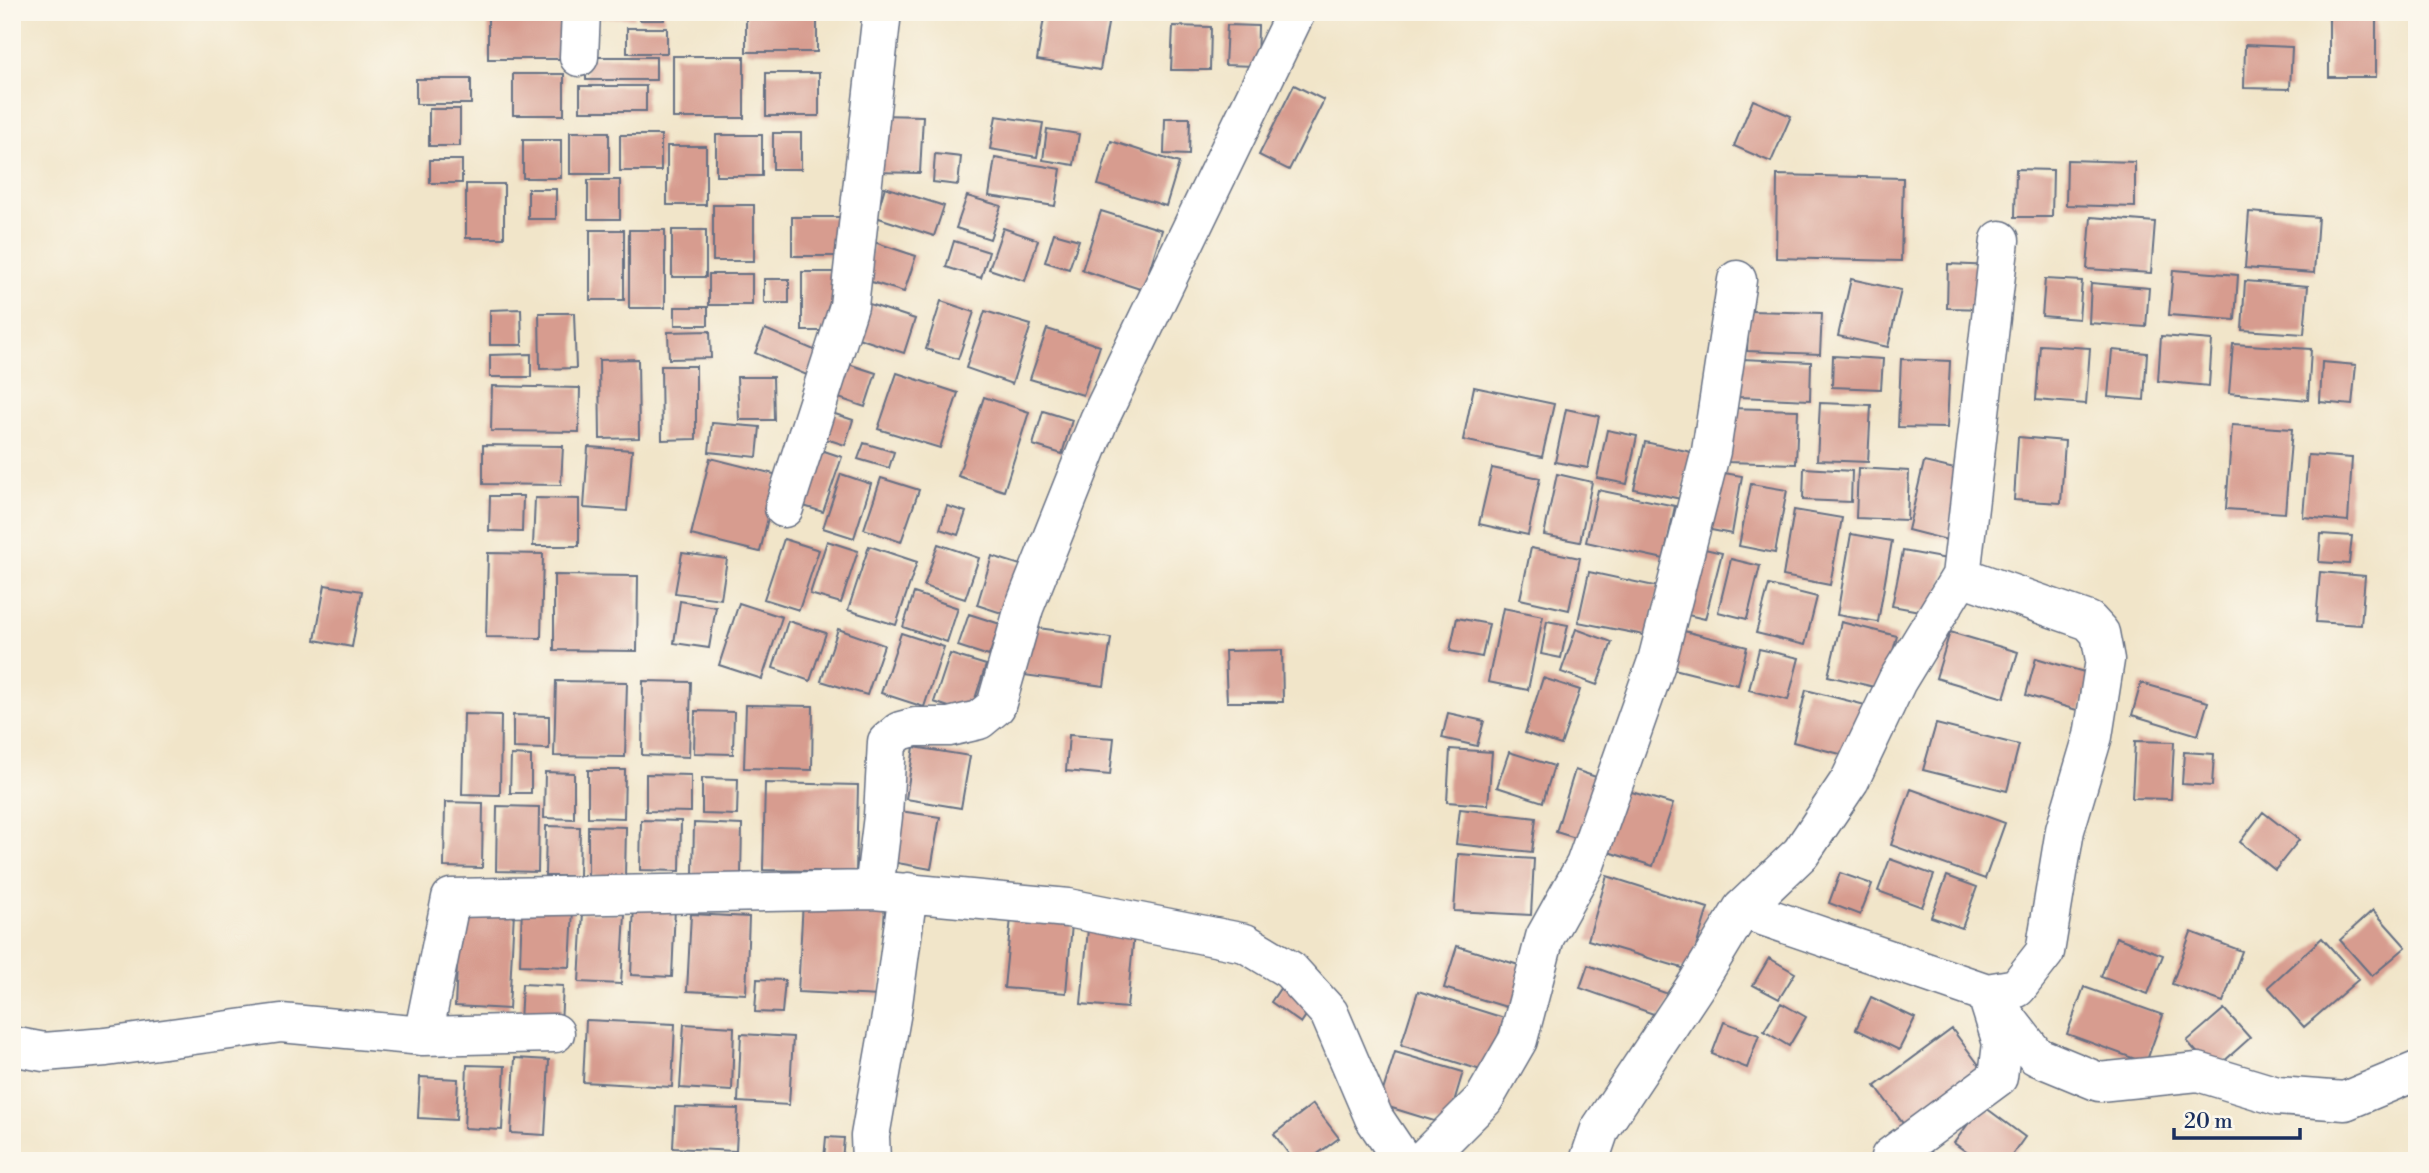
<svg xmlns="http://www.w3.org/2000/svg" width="2429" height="1173" font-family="'Libre Bodoni',serif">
  <rect width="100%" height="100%" fill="#fbf7ec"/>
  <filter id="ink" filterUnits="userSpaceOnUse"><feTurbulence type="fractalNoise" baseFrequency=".0143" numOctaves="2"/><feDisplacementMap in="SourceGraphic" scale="14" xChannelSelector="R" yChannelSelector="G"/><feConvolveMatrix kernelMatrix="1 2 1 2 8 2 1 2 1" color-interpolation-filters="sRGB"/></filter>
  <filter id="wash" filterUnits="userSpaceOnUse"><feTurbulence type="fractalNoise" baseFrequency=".00686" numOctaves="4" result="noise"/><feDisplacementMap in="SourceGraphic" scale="28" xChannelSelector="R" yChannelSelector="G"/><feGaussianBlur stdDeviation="1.57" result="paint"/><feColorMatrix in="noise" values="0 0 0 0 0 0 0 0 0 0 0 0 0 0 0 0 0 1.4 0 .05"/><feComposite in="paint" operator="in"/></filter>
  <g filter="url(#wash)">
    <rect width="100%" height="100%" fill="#f1e5c9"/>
    <g id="blocks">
      <!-- building -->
      <path fill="#d79c8f" d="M488 12H567V59H488Z
        M588 12H634V18H588Z
        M639 12H664V20H639Z
        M746 12H817V52H746Z
        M1045 12H1076L1109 18 1100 70 1037 60Z
        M2329 12H2376V77H2329Z
        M1227 25 1258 26 1257 66 1225 65Z
        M1173 26 1211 27 1210 70H1171Z
        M627 28H667V53H627Z
        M2245 45 2292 47 2290 89 2244 88Z
        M673 56H744V118H673Z
        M586 57H656V80H586Z
        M766 73H819V116H766Z
        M513 74H564V115H513Z
        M416 79H471V104H416Z
        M1294 85 1324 100 1289 170 1259 155Z
        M580 86H646V111H580Z
        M1753 100 1791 116 1771 162 1734 146Z
        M429 109H460V146H429Z
        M877 115 923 116 920 173 874 172Z
        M996 116 1043 123 1037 157 990 149Z
        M1165 118H1190L1189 155 1164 154Z
        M1047 129 1079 134 1074 165 1043 160Z
        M570 132H609V174H570Z
        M773 133H801V169H773Z
        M620 135H661V171H620Z
        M716 135H762V176H716Z
        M523 140H561V178H523Z
        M1111 141 1179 163 1166 206 1098 185Z
        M667 146H706V205H667Z
        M935 154 961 157 958 185 933 182Z
        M995 158 1061 169 1055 206 989 196Z
        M430 160H462V183H430Z
        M2067 160 2135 162V207L2066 205Z
        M2016 169 2053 170 2052 217H2015Z
        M1777 175 1903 178 1901 261 1776 258Z
        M588 180H620V219H588Z
        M466 184H504V238H466Z
        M885 187 944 206 934 236 876 217Z
        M528 189H556V219H528Z
        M967 196 1001 206 990 239 956 228Z
        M713 205H754V261H713Z
        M1101 211 1162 230 1143 290 1082 270Z
        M2249 212 2318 217 2314 273 2245 268Z
        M792 217H846V256H792Z
        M2091 217 2155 222 2151 273 2087 269Z
        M1003 228 1038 240 1025 281 989 269Z
        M590 230H624V300H590Z
        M629 230H665V308H629Z
        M672 230H706V277H672Z
        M1054 233 1079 240 1069 269 1045 262Z
        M954 241 989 252 981 278 946 267Z
        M874 242 916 256 904 292 862 279Z
        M1948 264 1992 266 1990 309 1947 308Z
        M2173 270 2238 275 2235 320 2169 315Z
        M802 272H834V331H802Z
        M709 274H752V305H709Z
        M764 279H789V303H764Z
        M1851 279 1901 290 1888 347 1838 336Z
        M2045 279 2082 281 2079 319 2042 316Z
        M2245 281 2308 286 2304 334 2242 330Z
        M2091 283 2149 288 2146 327 2089 323Z
        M941 301 974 312 958 359 926 349Z
        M863 302 915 319 904 353 852 336Z
        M675 307H708V325H675Z
        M521 309 522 345H490V310Z
        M985 311 1031 325 1012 384 966 368Z
        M1749 311 1822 313 1820 354 1747 351Z
        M539 313H574L576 368 540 369Z
        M765 329 819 352 809 376 755 353Z
        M1047 329 1100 346 1083 395 1030 379Z
        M710 331 711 358 669 359 668 332Z
        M2161 336 2212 340 2209 386 2158 381Z
        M2233 344 2311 349 2308 400 2229 393Z
        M2040 345 2090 348 2086 404 2036 400Z
        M2112 350 2147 353 2144 400 2108 397Z
        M531 354V377H490V355Z
        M1833 356 1883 359 1881 389 1832 387Z
        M638 359 639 438 600 439 599 360Z
        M1741 359 1811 362 1810 400 1739 397Z
        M1901 359 1950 361 1947 428 1898 427Z
        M842 362 876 373 865 407 830 395Z
        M2322 362 2356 365 2352 405 2320 402Z
        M661 366H696V439L662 440Z
        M897 373 958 393 940 448 878 429Z
        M737 377H773L774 420H739Z
        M492 386 580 388 579 432 491 431Z
        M1474 387 1554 404 1542 457 1463 440Z
        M984 397 1029 412 1004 491 958 476Z
        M1820 403 1871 405 1868 462 1817 460Z
        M1728 408 1798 410 1796 464 1726 462Z
        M1566 409 1599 416 1588 468 1555 462Z
        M826 411 853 420 845 445 817 436Z
        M1043 411 1072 420 1062 454 1033 445Z
        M712 423 760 427 757 457 709 452Z
        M2232 425 2292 429 2285 513 2226 509Z
        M1607 430 1637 436 1627 484 1597 478Z
        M2018 437 2065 441 2061 503 2014 500Z
        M1645 442 1691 452 1681 499 1634 489Z
        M864 443 894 452 889 468 858 459Z
        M483 445 563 446 561 485 483 484Z
        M588 447 632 450 627 511 584 508Z
        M812 447 842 457 823 512 794 503Z
        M2308 455 2352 458 2348 521 2303 517Z
        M710 458 778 475 760 552 691 535Z
        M1924 462 1972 473 1955 542 1908 530Z
        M1492 468 1540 478 1528 535 1479 524Z
        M1804 468 1852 471 1851 502 1803 500Z
        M1858 468 1909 471 1907 520 1856 518Z
        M1712 471 1742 476 1732 534 1701 528Z
        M841 474 871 484 854 538 823 528Z
        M1557 474 1592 482 1580 542 1544 535Z
        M881 478 919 490 901 542 864 529Z
        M1751 484 1787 490 1775 553 1739 546Z
        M1598 490 1675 506 1664 559 1586 542Z
        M490 496H523L522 532 489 531Z
        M535 498 579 499V546H533Z
        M947 506 966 512 958 535 940 529Z
        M1794 510 1842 518 1830 585 1783 576Z
        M1851 534 1892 541 1878 622 1837 615Z
        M2321 534 2352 536 2349 564 2319 562Z
        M784 539 819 550 799 610 764 599Z
        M827 541 858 551 841 603 810 594Z
        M938 544 979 558 965 599 924 586Z
        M869 546 917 562 896 625 848 610Z
        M1692 546 1722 553 1705 619 1675 612Z
        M1531 548 1580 558 1569 610 1520 599Z
        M1903 551 1947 559 1936 614 1892 606Z
        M488 553 543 554 541 638 486 637Z
        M682 553 727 559 721 599 675 593Z
        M992 556 1027 567 1011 616 977 605Z
        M1731 559 1760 566 1747 619 1718 612Z
        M1589 572 1659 587 1649 636 1578 622Z
        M2320 572 2365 576 2361 625 2316 622Z
        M554 575 638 576 637 651 554 650Z
        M325 585 362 591 352 647 315 640Z
        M1769 585 1817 597 1805 645 1756 633Z
        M914 593 958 608 947 642 903 627Z
        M680 601 716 607 709 648 674 643Z
        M739 603 782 617 762 679 719 665Z
        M1503 608 1543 616 1528 690 1488 682Z
        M969 614 1000 624 989 656 958 646Z
        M1457 618 1489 624 1482 657 1450 651Z
        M788 621 826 633 810 681 773 668Z
        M1547 621 1568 625 1561 658 1541 654Z
        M1841 622 1897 636 1883 689 1828 676Z
        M1031 627 1111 638 1104 686 1024 675Z
        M838 629 884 645 867 695 821 681Z
        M1576 629 1612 642 1597 685 1561 672Z
        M1684 631 1747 647 1738 685 1674 669Z
        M1950 632 2018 652 2004 698 1936 678Z
        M901 633 944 647 924 707 881 693Z
        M1759 649 1799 658 1788 700 1749 690Z
        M1282 650 1283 702H1227L1225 651Z
        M950 654 986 665 970 714 934 702Z
        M2036 658 2091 674 2080 711 2026 695Z
        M1543 678 1580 690 1561 745 1525 733Z
        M556 681 627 682 625 757 554 756Z
        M643 681 691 682 689 757 642 755Z
        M2141 683 2208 702 2198 735 2132 715Z
        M1806 690 1873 707 1860 759 1793 742Z
        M746 705 813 706 812 770 744 768Z
        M695 711 734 712 733 754 694 753Z
        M1448 713 1484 721 1477 746 1442 738Z
        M464 714 501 715 500 795 462 794Z
        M513 715 549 716V749L513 748Z
        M1936 724 2019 745 2007 791 1923 770Z
        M1069 735 1114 738 1110 775 1066 771Z
        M2135 741 2174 742 2171 799 2132 798Z
        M914 747 970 756 961 808 906 799Z
        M1450 749 1492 752 1488 805 1447 802Z
        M1509 752 1554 766 1543 802 1497 787Z
        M2184 752 2214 754 2212 786 2182 784Z
        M511 755 531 756V793H510Z
        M588 770H625L624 818 588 817Z
        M1575 770 1608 781 1589 842 1556 832Z
        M545 772 574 773V819L544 818Z
        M646 774 691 775V812L646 811Z
        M702 778 738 779 737 815 702 814Z
        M765 783 858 785 856 872 763 870Z
        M1621 789 1673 804 1653 866 1602 850Z
        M1911 789 2005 823 1985 879 1891 845Z
        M445 802 483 803 482 868 444 867Z
        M497 806 539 807 538 872 496 871Z
        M1460 809 1536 818 1532 852 1456 844Z
        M900 811 940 817 931 869 892 862Z
        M2263 812 2299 840 2275 870 2240 842Z
        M641 820 681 821 680 871 640 870Z
        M694 823 742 825 741 876 693 875Z
        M546 826 580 827 579 876H545Z
        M588 826 626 827 625 876H588Z
        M1458 854 1534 859 1531 915 1454 911Z
        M1890 859 1934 875 1922 907 1878 891Z
        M1840 873 1872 884 1860 915 1829 903Z
        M1607 876 1708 908 1689 970 1588 940Z
        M1947 876 1977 887 1962 928 1931 917Z
        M803 901 885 905 880 996 798 992Z
        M634 905 675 908 672 977 631 975Z
        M522 906 573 909 570 967 520 965Z
        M460 908 514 911 509 1009 455 1006Z
        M2373 910 2406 947 2372 976 2340 940Z
        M583 912 625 914 621 984 579 982Z
        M691 914 749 917 746 994 687 991Z
        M1011 918 1072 924 1066 993 1004 988Z
        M1088 929 1134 933 1127 1008 1081 1004Z
        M2191 932 2242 951 2223 1002 2172 984Z
        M2116 937 2163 955 2148 994 2101 977Z
        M2322 938 2359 979 2304 1027 2268 987Z
        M1457 946 1525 967 1513 1009 1444 988Z
        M1769 958 1795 973 1779 999 1753 985Z
        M1588 965 1671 995 1662 1017 1580 988Z
        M757 979 785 980 782 1013 755 1012Z
        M1285 981 1315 1002 1301 1023 1271 1002Z
        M522 984 563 986 561 1024 520 1022Z
        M2084 987 2163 1015 2146 1063 2067 1034Z
        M1418 991 1504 1018 1487 1072 1401 1045Z
        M1871 997 1915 1018 1899 1050 1856 1029Z
        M1781 1003 1806 1017 1789 1046 1764 1031Z
        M2224 1009 2250 1038 2213 1071 2187 1041Z
        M586 1020 675 1024 672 1087 583 1082Z
        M1724 1022 1759 1035 1747 1068 1712 1054Z
        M684 1024 734 1027 732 1091 680 1088Z
        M1952 1029 1988 1077 1911 1134 1875 1086Z
        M741 1034 793 1037 789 1105 738 1102Z
        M1395 1052 1463 1072 1447 1125 1379 1104Z
        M515 1058 549 1060 545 1135 511 1133Z
        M467 1065 505 1066 502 1130 464 1128Z
        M420 1077 458 1079 456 1120 418 1118Z
        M1313 1104 1339 1138 1308 1161H1294L1274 1134Z
        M1982 1105 2025 1137 2008 1161H1979L1954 1143Z
        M675 1107 738 1109 736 1151 673 1148Z
        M826 1137 844 1138 842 1160 824 1159Z
        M1920 1144 1943 1161H1908Z"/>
    </g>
  </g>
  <g filter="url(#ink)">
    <use href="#blocks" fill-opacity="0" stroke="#666f83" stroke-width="2"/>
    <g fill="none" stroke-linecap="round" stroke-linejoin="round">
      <defs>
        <path id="minor" d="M579 57 581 12
          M784 508 849 306 882 12
          M874 890 883 816 887 742 900 731 915 727H949L979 720 996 706 1024 608 1099 420 1296 12
          M1742 909 1987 993 2017 988 2045 952 2065 830 2093 736 2105 660 2100 633 2089 621 1961 576
          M1987 993 2036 1056 2099 1082 2198 1072 2277 1096 2345 1101 2417 1071
          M423 1036 451 898 874 890 1068 908 1245 943 1290 970 1329 1013 1374 1118 1403 1161
          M12 1046 44 1052 106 1047 281 1023 423 1036 555 1033
          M1890 1157 1998 1077 2002 1043 1990 1005
          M871 1161 870 1136 892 1011 908 892
          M1422 1161 1484 1099 1518 1040 1545 937 1585 865 1657 661 1711 451 1737 280
          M1589 1161 1600 1129 1696 985 1742 909 1801 853 1850 780 1897 681 1961 576 2000 240"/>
      </defs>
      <!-- minor casing -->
      <use href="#minor" stroke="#666f83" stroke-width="41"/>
      <!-- minor -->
      <use href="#minor" stroke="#fff" stroke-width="38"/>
    </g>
  </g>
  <!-- margin -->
  <rect width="2429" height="1173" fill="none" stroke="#fbf7ec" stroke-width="42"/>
  <!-- scale -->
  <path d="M2174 1128v10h126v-10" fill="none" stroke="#1b2f5e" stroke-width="3.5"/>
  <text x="2184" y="1128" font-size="21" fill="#1b2f5e" stroke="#fbf7ec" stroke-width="5" paint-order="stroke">20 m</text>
</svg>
